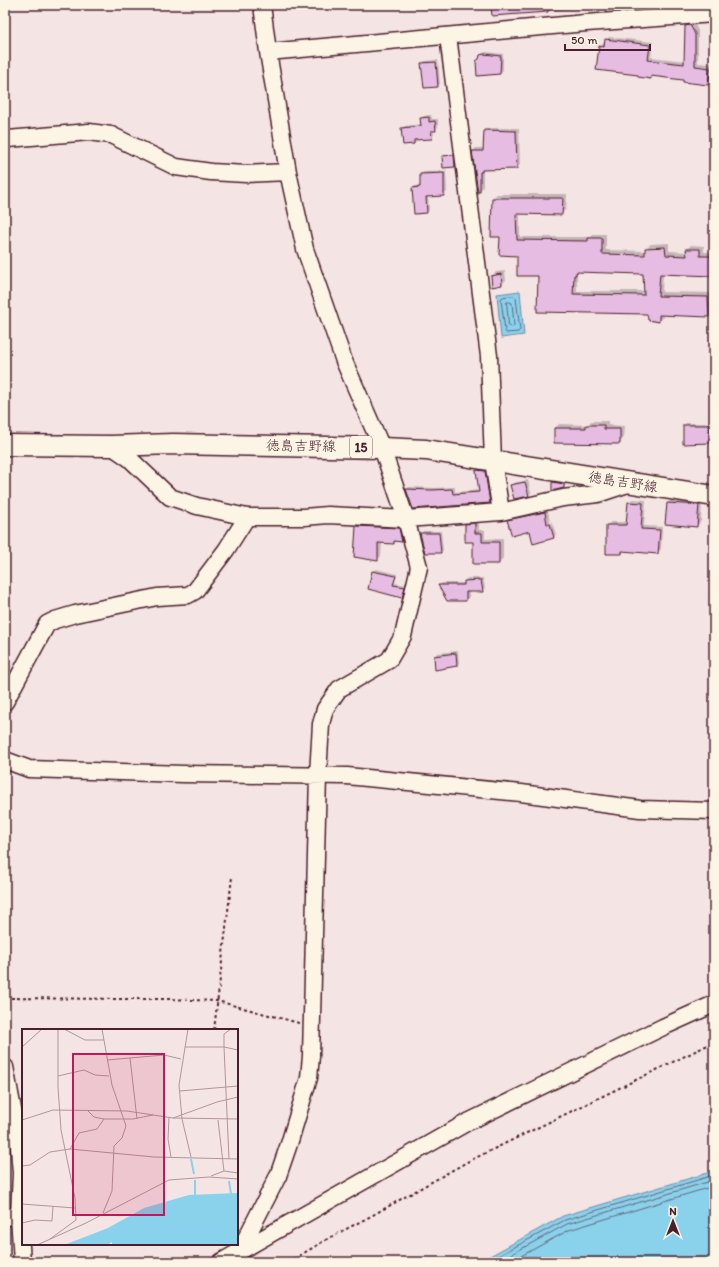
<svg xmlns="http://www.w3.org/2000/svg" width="719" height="1267" font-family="Itim,'Klee One',sans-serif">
  <rect width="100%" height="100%" fill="#f5e4e4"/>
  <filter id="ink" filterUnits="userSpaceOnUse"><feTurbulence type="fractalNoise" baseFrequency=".025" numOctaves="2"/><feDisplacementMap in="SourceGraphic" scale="8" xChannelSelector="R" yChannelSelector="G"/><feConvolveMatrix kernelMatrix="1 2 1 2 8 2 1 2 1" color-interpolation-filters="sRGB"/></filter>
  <g filter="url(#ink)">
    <!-- water -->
    <path fill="#8ad1ec" stroke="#708a9f" d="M520 291 524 335 501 338 497 294Z
      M714 1171V1262H479L563 1216Z"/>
    <!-- shadow -->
    <path fill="#0003" fill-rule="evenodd" d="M492 5H589L586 8 493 15Z
      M694 22 698 31V63L712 64 711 81 707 84 684 79 653 75 651 78 640 75 600 47 603 43H605L606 40 609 37 653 42 651 57 685 61 686 26 689 23Z
      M487 52 503 54V70L500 73 480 58 483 53Z
      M438 60 440 84 437 86 422 63 425 61Z
      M431 115 432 119H438V127L433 130 434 135 431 138 416 139V141L414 144 402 128 405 126 422 124 421 118 424 116Z
      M488 128H519L520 165 517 168 483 169V187L480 191 473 151 476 148H484L485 131Z
      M454 154 456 165 455 166 443 156Z
      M446 171 447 192 444 195H428L429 210 427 212 413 188 415 186 421 185V174L424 172Z
      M497 194H567L566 209 561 214 520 213V237H591L593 234H606V250L646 251V248L651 244 669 243V251L688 252 687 249 691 245 704 246V252H714V275L663 273 662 292 712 293 713 312 709 316 663 314V317L659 321 648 313 538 311 539 275 518 255 501 236 493 198ZM579 271 644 273V291H577V273Z
      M505 271 506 280 502 284 492 276 496 272Z
      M591 421H608V425L624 426 623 439 619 443 555 428 559 424 588 425Z
      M686 423H712V440L710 442 684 426Z
      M480 468 487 469 492 500 490 502 407 489 409 487 435 488 455 487V492L480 490 477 470Z
      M528 480 531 493 528 495 511 485 514 483Z
      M555 480 566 481V485L563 487 553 482Z
      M632 499 646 500 644 526 662 527 661 549 658 552 624 550 622 553H607V525L611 522H627L629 503Z
      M672 499 702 501 701 521 697 526 666 523 668 503Z
      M548 510 550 523 552 522 556 535 553 537 508 521 511 518Z
      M470 520H479V530H485V539L503 538V558L499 563 474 541 466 525Z
      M361 522 402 525 406 537 402 541 396 540 394 543 382 542 381 556 377 560 357 526Z
      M423 531H441L443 550 441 552H426L421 534Z
      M376 569 397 574 395 583 406 585 404 594 402 597 369 588 373 571Z
      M467 578H483L485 588 482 591H469V597L466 600H447L439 585 442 583H465V581Z
      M458 651 459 663 457 665 435 656 437 653Z"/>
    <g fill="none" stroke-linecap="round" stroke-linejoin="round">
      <!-- shore -->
      <path stroke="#646678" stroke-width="1" d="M514 296 516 298 520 330 518 332 506 333 505 331 501 299 503 297Z
        M507 302H510L512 303 514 325 513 327 509 326Z
        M487 1262 565 1220 714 1175
        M497 1262 567 1224 714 1180
        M510 1262 569 1230 714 1186"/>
    </g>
    <!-- building -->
    <path fill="#e6bce3" stroke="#4a1f2b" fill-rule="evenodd" d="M491 5H548V12L492 16Z
      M690 25 695 34V66L710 68 708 85 683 82V80L651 76V79L638 77V75L596 70 599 46 604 47 605 39 650 45 648 60 684 64 685 26Z
      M484 54 501 56 500 74 477 76 476 61 479 59 480 55Z
      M436 62 438 87 424 88 421 63Z
      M429 117V122L435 121 436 131H431L432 139 414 140V144L403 145 401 128 421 126 420 118Z
      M484 130 516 131 517 169 482 170V172H480V192H478L472 151H483Z
      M454 155 455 167 443 168 442 156Z
      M444 173V196L426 197 427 213 414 214 412 188 420 187V174Z
      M492 198H563L562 215 516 214 517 240 588 241V238H602V254L645 255V248L665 247 666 255 687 256 686 249H700V256H713L714 276 660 274 658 296 708 297 709 317 659 315V322L648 320 647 314 537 312 538 276H517V256L499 255 500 237H491ZM576 272 643 274 644 295 573 294 574 275H576Z
      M501 274 502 285 492 287 491 276Z
      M586 425H604V429H620V444L554 443V428H586Z
      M683 425H710V443L683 444Z
      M476 470 485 471 490 503 413 509 406 489 432 490 452 489 453 494 479 492Z
      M525 482 529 496 514 499 510 485Z
      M552 482 564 484V488L552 491Z
      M628 502 643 503 641 529 660 530 658 554 622 551V554H606V525H626Z
      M667 503 699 505 697 527 665 524Z
      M545 512 547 524H550L554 538 533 544 530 531 512 536 507 520Z
      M475 523V533H482V542H499V564H473V542H465V524Z
      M356 526 399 528 402 542 394 541V544L378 543V561L354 557Z
      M420 533H439L441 553H425Z
      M372 571 396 576 393 585 405 587 402 598 368 589Z
      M481 580 483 592H466V601H447L438 585H464V581Z
      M456 653 457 666 435 670 434 656Z"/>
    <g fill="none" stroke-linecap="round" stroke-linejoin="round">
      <defs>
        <path id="minor" d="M448 36 489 356 493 461 501 512
          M268 52 586 23 714 14
          M5 141 8 139 89 132 111 135 176 167 211 172 246 174 288 172
          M111 446 130 459 170 497 197 506 247 517H304L328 515 406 519 473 514 501 512 563 498 598 494 628 484
          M5 702 47 624 55 620 75 614 157 597 188 595 195 591 226 550 247 517
          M5 760 29 769 183 774 347 776 521 793 640 809 714 811
          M5 1067 18 1136 21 1173 19 1215 22 1262
          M5 1217 19 1215
          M240 1250 278 1176 289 1144 309 1078 311 1056 318 775 321 724 325 709 339 689 389 660 403 636 419 567 406 519 382 448 344 361 305 249 288 172 268 52 262 5
          M221 1262 466 1123 663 1027 714 1004"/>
        <path id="major" d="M5 445 111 446 173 444 382 448 426 450 714 496"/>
      </defs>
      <!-- minor casing -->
      <use href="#minor" stroke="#4a1f2b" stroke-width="19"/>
      <!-- major casing -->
      <use href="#major" stroke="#4a1f2b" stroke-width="23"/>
      <!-- path -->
      <path stroke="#4a1f2b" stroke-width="2" stroke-dasharray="3 3" stroke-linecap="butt" d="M5 998 124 999H167L217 1001 299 1023
        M214 1030 232 877
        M289 1262 329 1238 373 1215 467 1162 714 1042"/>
      <!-- minor -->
      <use href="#minor" stroke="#fcf5e5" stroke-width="16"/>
      <!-- major -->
      <use href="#major" stroke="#fcf5e5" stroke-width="20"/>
    </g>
  </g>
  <g text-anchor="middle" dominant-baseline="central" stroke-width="4" stroke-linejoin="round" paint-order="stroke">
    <!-- shield labels -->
    <rect fill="#fcf5e5" stroke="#7f5f63" stroke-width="1" x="350" y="436" width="22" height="22" rx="3"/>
    <g font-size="13" font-weight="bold" fill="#4a1f2b">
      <text x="361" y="447">15</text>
    </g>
    <!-- street labels -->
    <g font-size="14" fill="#4a1f2b" stroke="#fcf5e5">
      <text transform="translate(301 446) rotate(1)">徳島吉野線</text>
      <text transform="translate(623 482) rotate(9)">徳島吉野線</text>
    </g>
  </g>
  <!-- overview -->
  <g transform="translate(22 1029)">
    <rect width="216" height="216" fill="#f5e4e4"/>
    <path d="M216 164V216H90V213L85 216H42L86 199 122 179 167 166Z" fill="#8ad1ec"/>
    <path fill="none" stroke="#8ad1ec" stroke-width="2" d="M169 130 172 145M173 151V166M207 152 209 165"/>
    <path fill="none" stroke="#b1959a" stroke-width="1" d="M42 0 63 11H82M80 0 90 56 104 97 100 109 92 117 90 162 81 184M166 0 157 56 160 90 169 128M209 0 202 5V18L216 21M0 18 20 0M163 18H202L207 130M108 29 115 90M85 31 142 26 159 30M36 47 62 41 73 46 87 47M158 62 216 57M66 82 72 88 82 90H111L131 86M147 89 146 110 149 128M151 89 216 90M0 91 31 81 105 82 151 89 195 73 216 68M48 120 57 104 75 100 82 90M0 137 8 136 28 123 48 120 132 128 216 130M202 142 216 144M189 147 202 142 196 91M0 175 53 179M0 194 13 191 30 192 31 177M28 210 54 191 53 169 39 101 36 58V0M15 216 64 194 147 151 187 148 216 150"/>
    <path fill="#c2185b" fill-opacity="0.15" stroke="#c2185b" stroke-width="2" d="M51 25H142V186H51Z"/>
    <rect width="216" height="216" fill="none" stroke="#4a1f2b" stroke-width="2"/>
  </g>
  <!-- margin -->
  <rect width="719" height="1267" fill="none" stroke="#fcf5e5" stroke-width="20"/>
  <rect x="10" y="10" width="699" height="1247" fill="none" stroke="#4a1f2b" stroke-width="1.5" filter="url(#ink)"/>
  <!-- north arrow -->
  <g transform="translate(673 1221)" stroke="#fcf5e5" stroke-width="3" paint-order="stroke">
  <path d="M0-3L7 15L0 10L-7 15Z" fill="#4a1f2b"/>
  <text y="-6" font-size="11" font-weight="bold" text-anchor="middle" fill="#4a1f2b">N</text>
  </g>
  <!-- scale -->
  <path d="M565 44v6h85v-6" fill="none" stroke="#4a1f2b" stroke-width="2"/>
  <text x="571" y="44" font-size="12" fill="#4a1f2b" stroke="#fcf5e5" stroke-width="3" paint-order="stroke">50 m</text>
</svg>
